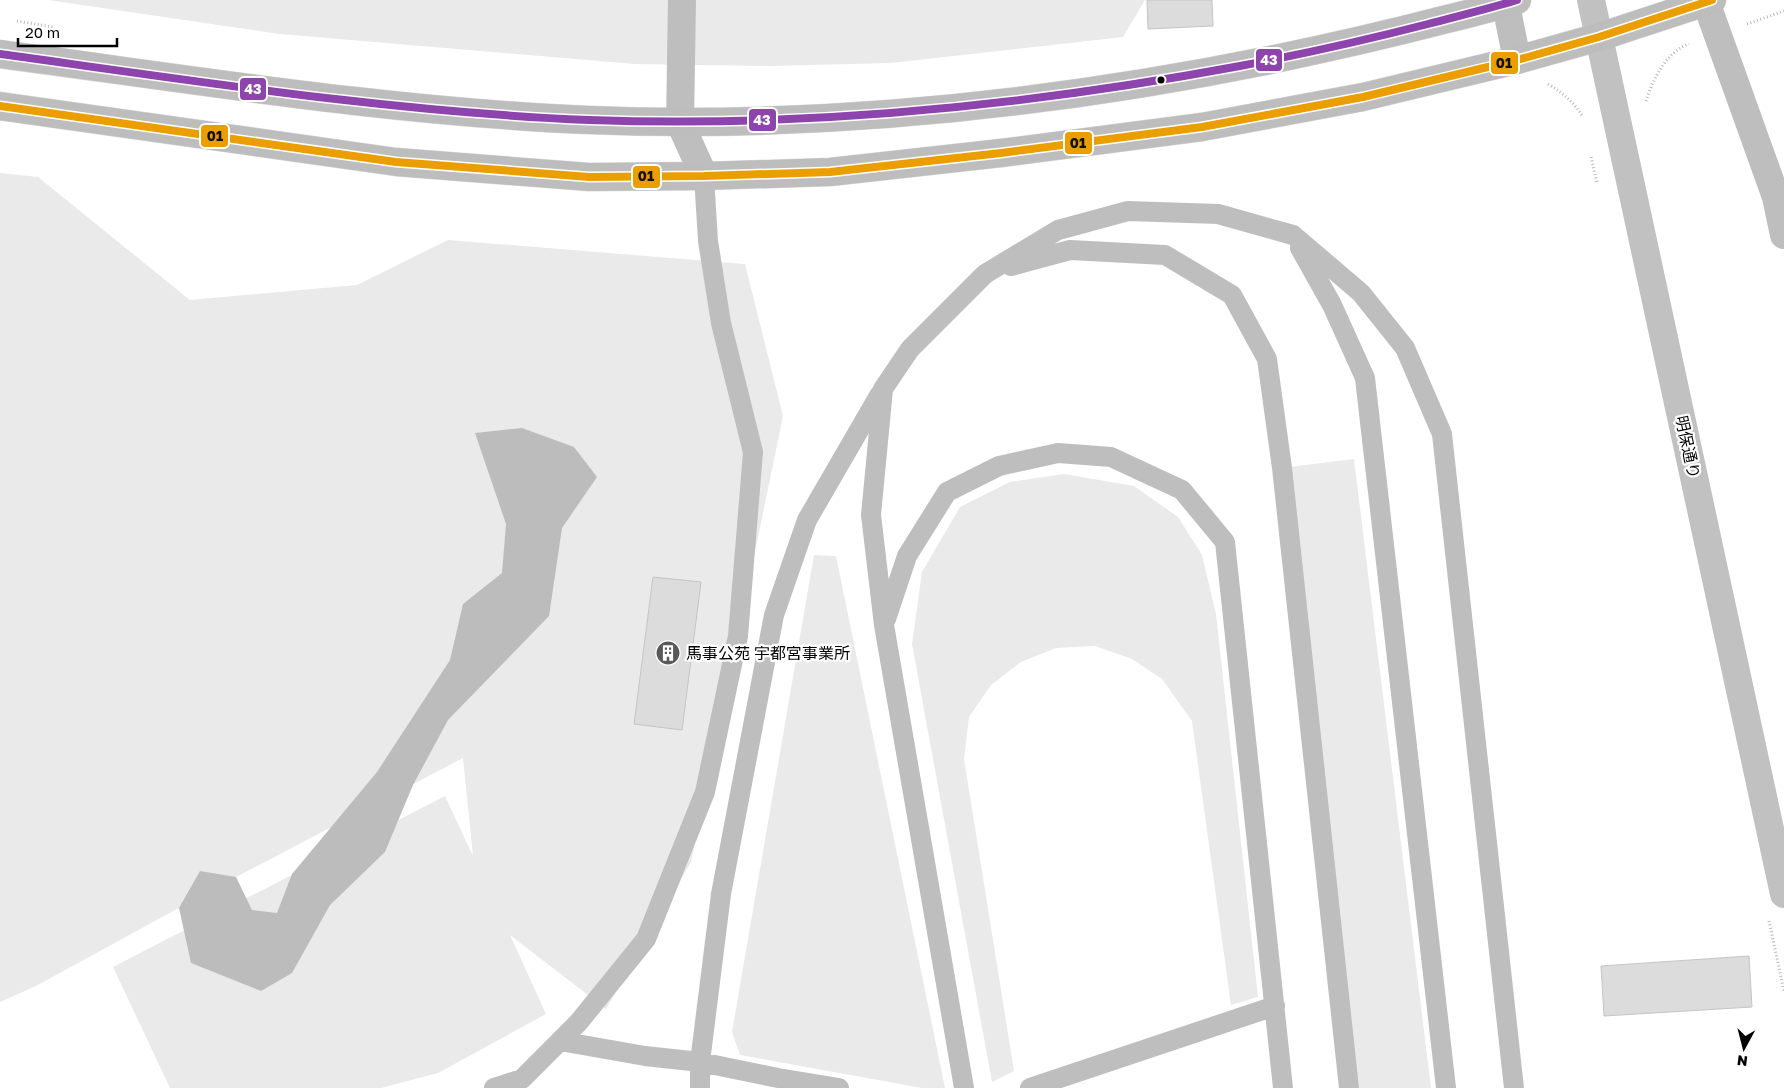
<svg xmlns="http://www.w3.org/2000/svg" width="1784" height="1088" font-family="'Golos Text','Noto Sans JP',sans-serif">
  <rect width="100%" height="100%" fill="#fff"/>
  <!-- green -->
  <path fill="#eaeaea" d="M48 0H1145L1123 37 891 63 772 66 634 64 280 34Z
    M0 173 38 177 190 300 357 285 448 240 745 264 783 416 691 862 606 1009 510 935 546 1014 438 1073 381 1088H170L113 967 445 796 473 856 463 758 219 886 36 986 0 1002Z
    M1354 459 1431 1088H1359L1282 468Z
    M1064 474 1134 486 1178 517 1202 555 1216 614 1258 997 1231 1005 1192 721 1162 679 1132 659 1095 646 1056 648 1021 662 991 685 969 717 964 759 1014 1071 992 1082 912 644 922 572 960 507 1010 482Z
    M814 555 836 556 945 1088H922L740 1055 732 1032Z"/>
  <!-- water -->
  <path fill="#bcbcbc" d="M522 428 574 447 597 477 562 528 549 616 448 720 413 785 385 852 330 905 292 973 261 991 191 963 179 908 200 871 236 877 252 910 277 913 292 874 377 772 450 660 463 604 502 573 506 524 475 433Z"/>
  <!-- building -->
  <path fill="#dcdcdc" stroke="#c5c5c5" d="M1147 0H1212L1213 26 1148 29Z
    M653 577 701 582 682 730 634 724Z
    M1749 956 1752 1007 1604 1016 1601 966Z"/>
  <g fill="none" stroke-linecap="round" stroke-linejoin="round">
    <defs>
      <path id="primary" d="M0 54C196 80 392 112 589 120 817 129 1047 105 1270 60 1328 48 1385 35 1443 20 1468 14 1493 8 1517 0
        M0 106 396 162 589 177 704 176 830 172 1001 153 1202 127 1363 97 1517 60 1599 37 1712 0"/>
    </defs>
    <!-- primary casing -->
    <use href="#primary" stroke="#dbdbdb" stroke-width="29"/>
    <!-- path -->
    <path stroke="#b8b8b8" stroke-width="3" stroke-dasharray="1 2.5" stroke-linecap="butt" d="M17 21 53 27
      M1747 24 1784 11
      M1548 84C1563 93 1574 102 1583 117
      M1646 101C1653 79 1666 52 1689 44
      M1591 157 1597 183
      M1769 921 1784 991"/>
    <!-- lane -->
    <path stroke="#bebebe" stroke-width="20" d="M1300 248 1332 305 1365 378 1446 1088
      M1011 266 1070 250 1165 255 1232 295 1267 359 1282 468 1349 1088
      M886 619 907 556 947 492 999 466 1058 453 1111 457 1182 490 1225 542 1283 1088
      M560 1041 645 1056 700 1062 778 1078 839 1088
      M494 1088 522 1079 578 1023 646 939 705 792 738 636 753 452 721 323 708 241 704 176
      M700 1088V1062L721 894 774 615 807 520 880 394
      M964 1088 884 625 871 515 883 389 910 349 985 274 1058 230 1128 211 1218 214 1293 235 1361 293 1405 348 1442 434 1514 1088
      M1030 1088 1275 1006"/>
    <!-- street -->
    <path stroke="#bebebe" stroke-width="28" d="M682 0 680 123 704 176
      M1505 0 1517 60
      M1706 2 1776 197 1784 235"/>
    <!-- secondary -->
    <path stroke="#c1c1c1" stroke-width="28" d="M1591 0 1784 894"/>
    <!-- primary -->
    <use href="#primary" stroke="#bdbdbd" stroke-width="28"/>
    <defs>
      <path id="bus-1" d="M0 106 396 162 589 177 704 176 830 172 1001 153 1202 127 1363 97 1517 60 1599 37 1712 0"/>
      <path id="bus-2" d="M0 54C196 81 392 112 589 120 807 128 1025 106 1240 66 1303 54 1366 40 1428 24 1458 16 1488 9 1517 0"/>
    </defs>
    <!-- bus-1 casing -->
    <use href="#bus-1" stroke="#fff" stroke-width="11"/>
    <!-- bus-2 casing -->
    <use href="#bus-2" stroke="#fff" stroke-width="11"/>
    <!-- bus-1 -->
    <use href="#bus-1" stroke="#eb9e00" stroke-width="8"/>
    <!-- bus-2 -->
    <use href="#bus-2" stroke="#8e44ad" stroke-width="8"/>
  </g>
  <!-- icons -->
  <defs>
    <symbol id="building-disc" viewBox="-11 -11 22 22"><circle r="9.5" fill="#595959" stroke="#fff"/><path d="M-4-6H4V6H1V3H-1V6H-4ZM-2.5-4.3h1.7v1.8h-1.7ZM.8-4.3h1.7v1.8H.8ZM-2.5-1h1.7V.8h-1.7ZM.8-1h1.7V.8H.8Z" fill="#fff"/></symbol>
  </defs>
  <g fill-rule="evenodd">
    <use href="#building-disc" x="654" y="639" width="28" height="28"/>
  </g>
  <!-- markers -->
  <circle fill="#000" stroke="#fff" stroke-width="2" cx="1161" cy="80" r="4.5"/>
  <g text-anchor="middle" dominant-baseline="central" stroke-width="4.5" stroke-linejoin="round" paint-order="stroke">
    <!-- street labels -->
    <g font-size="16" fill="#000" stroke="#fff">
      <text transform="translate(1688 447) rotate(78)">明保通り</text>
    </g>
    <!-- poi labels -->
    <g font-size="16" fill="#000" stroke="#fff" text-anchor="start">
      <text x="686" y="653">馬事公苑 宇都宮事業所</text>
    </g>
  </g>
  <g stroke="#fff" stroke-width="2">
    <rect x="1255" y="48" width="28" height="24" rx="5" fill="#8e44ad"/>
    <rect x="1490" y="51" width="29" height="24" rx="5" fill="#eb9e00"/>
    <rect x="239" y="77" width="28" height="24" rx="5" fill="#8e44ad"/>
    <rect x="748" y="108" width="29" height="24" rx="5" fill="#8e44ad"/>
    <rect x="200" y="124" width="29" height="24" rx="5" fill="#eb9e00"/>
    <rect x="1064" y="131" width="29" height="24" rx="5" fill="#eb9e00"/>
    <rect x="632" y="165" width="29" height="24" rx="5" fill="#eb9e00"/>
  </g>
  <g font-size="14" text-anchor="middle" font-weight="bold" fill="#fff">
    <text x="1269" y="65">43</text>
    <text x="253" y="94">43</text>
    <text x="762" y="125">43</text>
  </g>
  <g font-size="14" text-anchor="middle" font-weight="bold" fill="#111">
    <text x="1504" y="68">01</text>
    <text x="215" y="141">01</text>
    <text x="1078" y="148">01</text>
    <text x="646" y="181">01</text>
  </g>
  <!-- north arrow -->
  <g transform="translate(1744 1048) rotate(187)" stroke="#ffffff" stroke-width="4" paint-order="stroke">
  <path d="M0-4L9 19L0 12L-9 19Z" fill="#000000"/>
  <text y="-8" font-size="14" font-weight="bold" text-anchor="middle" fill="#000000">N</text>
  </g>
  <!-- scale -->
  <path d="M18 38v8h99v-8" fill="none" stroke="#000000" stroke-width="2.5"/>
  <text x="25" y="38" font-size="15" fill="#000000" stroke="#ffffff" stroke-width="4" paint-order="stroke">20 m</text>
</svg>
